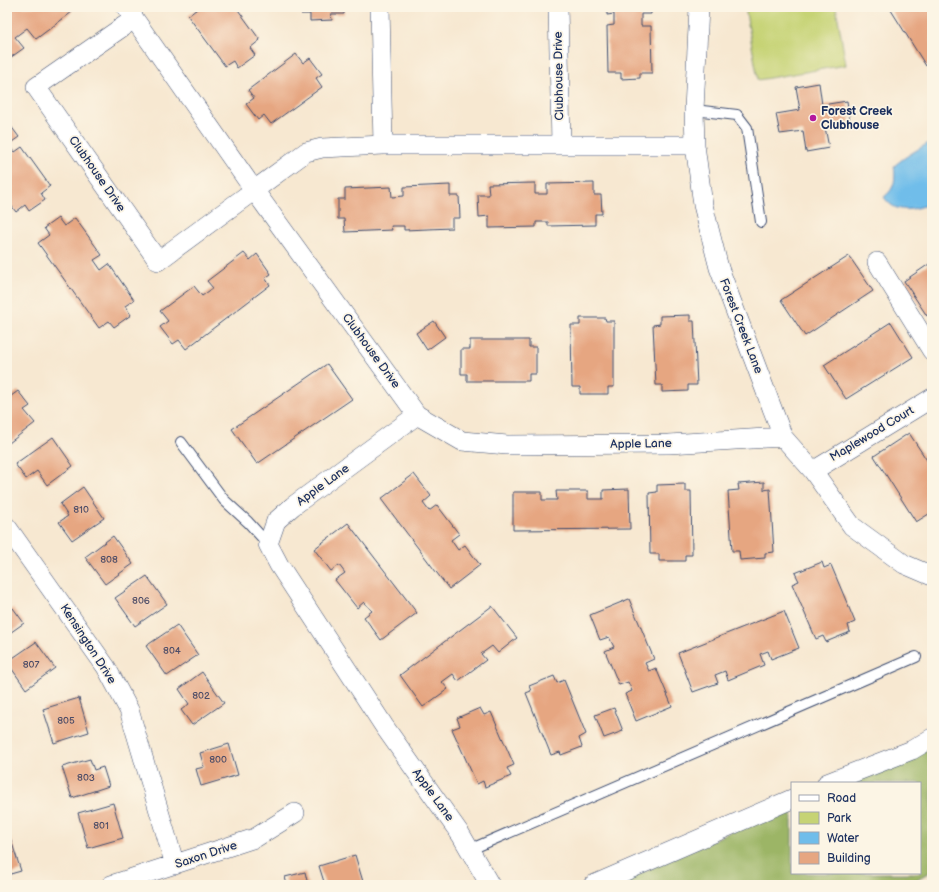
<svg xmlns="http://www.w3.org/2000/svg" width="939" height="892" font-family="'Balsamiq Sans',sans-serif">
  <rect width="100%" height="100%" fill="#fcf5e5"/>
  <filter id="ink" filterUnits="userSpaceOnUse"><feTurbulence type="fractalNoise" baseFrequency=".025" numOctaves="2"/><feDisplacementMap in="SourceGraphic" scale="8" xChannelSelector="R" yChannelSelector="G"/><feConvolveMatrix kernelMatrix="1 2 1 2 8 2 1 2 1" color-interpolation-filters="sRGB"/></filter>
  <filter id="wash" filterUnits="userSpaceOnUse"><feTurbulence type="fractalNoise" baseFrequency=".012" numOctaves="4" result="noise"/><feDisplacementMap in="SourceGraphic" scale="16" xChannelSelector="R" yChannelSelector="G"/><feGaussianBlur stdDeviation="0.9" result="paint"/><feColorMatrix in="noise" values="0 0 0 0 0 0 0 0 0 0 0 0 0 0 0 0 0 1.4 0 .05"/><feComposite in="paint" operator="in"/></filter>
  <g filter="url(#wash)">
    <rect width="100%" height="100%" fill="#f7e8d1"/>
    <!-- green -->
    <path fill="#c6d374" stroke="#708169" d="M745 7H836L846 65 758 80Z"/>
    <!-- forest -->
    <path fill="#9cb566" stroke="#5c7262" d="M932 740V871L906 885H614L792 804V873H920V783H838Z"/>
    <!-- water -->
    <path fill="#70bdea" stroke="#4676a4" d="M932 141V203C915 210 895 215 884 197 895 189 896 179 894 166 905 156 919 149 932 141Z"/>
    <g id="blocks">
      <!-- building -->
      <path fill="#e6a681" d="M7 7H68L72 12 36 39 27 28 15 37 24 48 7 60Z
        M196 7H236L260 40 250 48 255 55 237 68 233 61 225 66 188 16 197 9Z
        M301 7H344V14H331L332 20 310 21V14H301Z
        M607 7H651V14H641V26H651L652 73H640V78L621 79V73H608L607 26 614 25V14L607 15Z
        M889 7H932V62L926 66Z
        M296 54 303 63 310 58 322 74 316 78 322 87 271 124 264 115 258 120 246 104 254 98 248 90Z
        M819 83 822 105 847 101 850 123 825 127 829 148 806 152 803 131 780 134 776 114 800 110 796 87Z
        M7 121 19 137 9 144 15 152 22 147 50 186 41 193 45 200 29 211 25 205 16 212 7 200Z
        M535 183V194H547V184L594 183V195H601L602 214H595V225L548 226V222H536V227L489 228V216L479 217 478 195H489L488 184Z
        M450 185V196H459L460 218H452V228L404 230V226H391L392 230 345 232 344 219H338V199H345V189L391 187 392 197 404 196V187Z
        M58 218 64 226 75 218 102 255 94 260 101 270 109 264 134 300 125 306 131 315 114 327 109 321 99 328 38 243 49 235 44 228Z
        M244 253 250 260 257 254 271 274 265 278 270 285 186 349 179 340 173 344 160 327 168 321 160 311 194 286 202 296 213 288 207 281Z
        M849 256 873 291 805 336 781 300Z
        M932 262V313L927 316 904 281Z
        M690 315V321H694L697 385H688V391L662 392V385H656L653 325 660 324V316Z
        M580 318H605L606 321H614V387H608V394H580V387H572L571 325H580Z
        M434 321 445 337 427 350 416 333Z
        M891 322 913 357 846 399 824 365Z
        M470 340H529V347H536V374H529V381H467V374H461V349H470Z
        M327 364 352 399 257 464 232 429Z
        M18 391 30 406 24 410 35 423 9 443 7 440V399Z
        M909 433 932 468V512L916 522 874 456Z
        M53 437 73 466 47 485 37 471 26 479 15 464Z
        M414 474 431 496 423 503 429 511 437 505 459 534 451 540 458 550 465 545 480 565 449 589 381 499Z
        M764 482V490L770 489 774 552 765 553V558L740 560 739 551H732L728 491 739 490 738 484Z
        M685 484V491H691L692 555H685V561H659V554H650L649 493 657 492V485Z
        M83 487 104 518 72 540 59 522 68 516 60 504Z
        M629 489 630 529 513 530V492H542V500H557L556 491H588V499H603V490Z
        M348 523 417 613 381 640 364 617 372 611 364 602 357 608 335 580 345 573 339 565 331 571 314 549Z
        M113 536 133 564 105 584 85 557Z
        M822 562 824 568 831 565 855 622 848 625 850 632 826 642 823 636 816 639 792 584 799 581 795 573Z
        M147 576 167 604 135 626 115 598Z
        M629 599 654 659 645 663 649 671 656 668 672 706 636 721 625 694 632 691 628 682 619 685 605 651 614 647 609 637 600 640 590 615Z
        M492 606 517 638 498 653 492 646 481 654 486 660 458 681 453 674 442 682 448 689 423 707 400 675Z
        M13 608 24 623 7 635V612Z
        M784 611 799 648 771 659 768 651 760 654 764 665 728 680 725 671 715 675 718 683 693 692 678 653Z
        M177 625 198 655 167 676 146 646Z
        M36 642 55 668 26 689 7 662Z
        M202 672 224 703 192 725 181 710 189 704 179 689Z
        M554 676 557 683 564 680 586 734 579 738 582 747 561 755 560 752 551 755 526 693 531 691 529 686Z
        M79 698 89 732 54 743 43 709Z
        M480 708 484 715 491 712 514 765 507 768 511 776 485 787 483 781 477 784 452 729 460 726 457 718Z
        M614 708 623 731 604 738 595 715Z
        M229 744 238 775 201 786 196 769 204 767 200 753Z
        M90 759 94 770 103 767 109 786 72 798 62 767Z
        M113 803 123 838 88 848 78 813Z
        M10 837 21 871 7 875V838Z
        M355 855 364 885H325L319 866Z
        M305 872 308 885H287L285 877Z"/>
    </g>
  </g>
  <g filter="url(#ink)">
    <use href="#blocks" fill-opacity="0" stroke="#3c4b6f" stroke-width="1"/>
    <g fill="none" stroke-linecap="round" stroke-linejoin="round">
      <defs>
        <path id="service" d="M694 110 737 115 747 128 761 222
          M181 442 224 500 248 522 268 544
          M469 850 916 657"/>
        <path id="minor" d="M126 7 254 190 417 415
          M380 7 383 145
          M558 7 561 144
          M699 7 694 110 695 145 703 205 719 268 783 437 813 471 852 526 904 564 932 576
          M134 19 36 87 158 261 306 152 322 148 383 145H695
          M877 262 932 351
          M813 471 932 398
          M7 527 106 667 129 710 175 865
          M827 783 912 750 932 738
          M111 885 255 838 295 813
          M490 885 461 835 384 726 279 565 268 544 276 521 293 506 417 415 462 441 507 445 669 444 783 437
          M593 885 792 799"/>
      </defs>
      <!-- service casing -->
      <use href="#service" stroke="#3c4b6f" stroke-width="12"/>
      <!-- minor casing -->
      <use href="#minor" stroke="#3c4b6f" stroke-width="20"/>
      <!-- service -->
      <use href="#service" stroke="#fff" stroke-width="10"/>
      <!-- minor -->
      <use href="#minor" stroke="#fff" stroke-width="19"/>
    </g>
  </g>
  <!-- markers -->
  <circle fill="#b5179e" stroke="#fcf5e5" stroke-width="1.5" cx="813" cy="118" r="4"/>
  <g text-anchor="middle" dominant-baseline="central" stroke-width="3.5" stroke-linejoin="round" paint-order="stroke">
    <!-- number labels -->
    <g font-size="10" fill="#4e4d67">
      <text x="81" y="510">810</text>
      <text x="109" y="560">808</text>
      <text x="141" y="601">806</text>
      <text x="172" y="651">804</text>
      <text x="31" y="665">807</text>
      <text x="201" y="696">802</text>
      <text x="66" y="721">805</text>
      <text x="218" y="760">800</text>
      <text x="86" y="778">803</text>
      <text x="101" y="826">801</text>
    </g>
    <!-- street labels -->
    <g font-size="12" fill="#1b2f5e" stroke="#fcf5e5">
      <text transform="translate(559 76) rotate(-91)">Clubhouse Drive</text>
      <text transform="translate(97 174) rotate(55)">Clubhouse Drive</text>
      <text transform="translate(741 326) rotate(69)">Forest Creek Lane</text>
      <text transform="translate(371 351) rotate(54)">Clubhouse Drive</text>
      <text transform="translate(872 434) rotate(-31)">Maplewood Court</text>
      <text transform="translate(641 444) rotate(-1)">Apple Lane</text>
      <text transform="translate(323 485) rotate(-36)">Apple Lane</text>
      <text transform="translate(88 644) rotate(57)">Kensington Drive</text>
      <text transform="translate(433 795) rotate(54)">Apple Lane</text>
      <text transform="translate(206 855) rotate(-18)">Saxon Drive</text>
    </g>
    <!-- poi labels -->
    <g font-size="12" font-weight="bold" fill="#1b2f5e" stroke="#fcf5e5" text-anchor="start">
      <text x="821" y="111">Forest Creek<tspan x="821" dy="14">Clubhouse</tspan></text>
    </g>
  </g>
  <!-- margin -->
  <rect width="939" height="892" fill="none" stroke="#fcf5e5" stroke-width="24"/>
  <!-- legend -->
  <rect x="791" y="782" width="130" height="92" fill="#fcf5e5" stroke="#a2a6af"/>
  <rect x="799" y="795" width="20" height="6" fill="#ffffff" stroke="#a2a6af"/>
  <text x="827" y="802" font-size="12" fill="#1b2f5e">Road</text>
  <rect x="799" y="812" width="20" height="12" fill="#c6d374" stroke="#a2a6af"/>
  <text x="827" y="822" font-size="12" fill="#1b2f5e">Park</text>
  <rect x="799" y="832" width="20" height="12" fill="#70bdea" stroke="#a2a6af"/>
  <text x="827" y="842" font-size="12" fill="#1b2f5e">Water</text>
  <rect x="799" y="852" width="20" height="12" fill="#e6a681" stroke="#a2a6af"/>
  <text x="827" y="862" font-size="12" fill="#1b2f5e">Building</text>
</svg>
